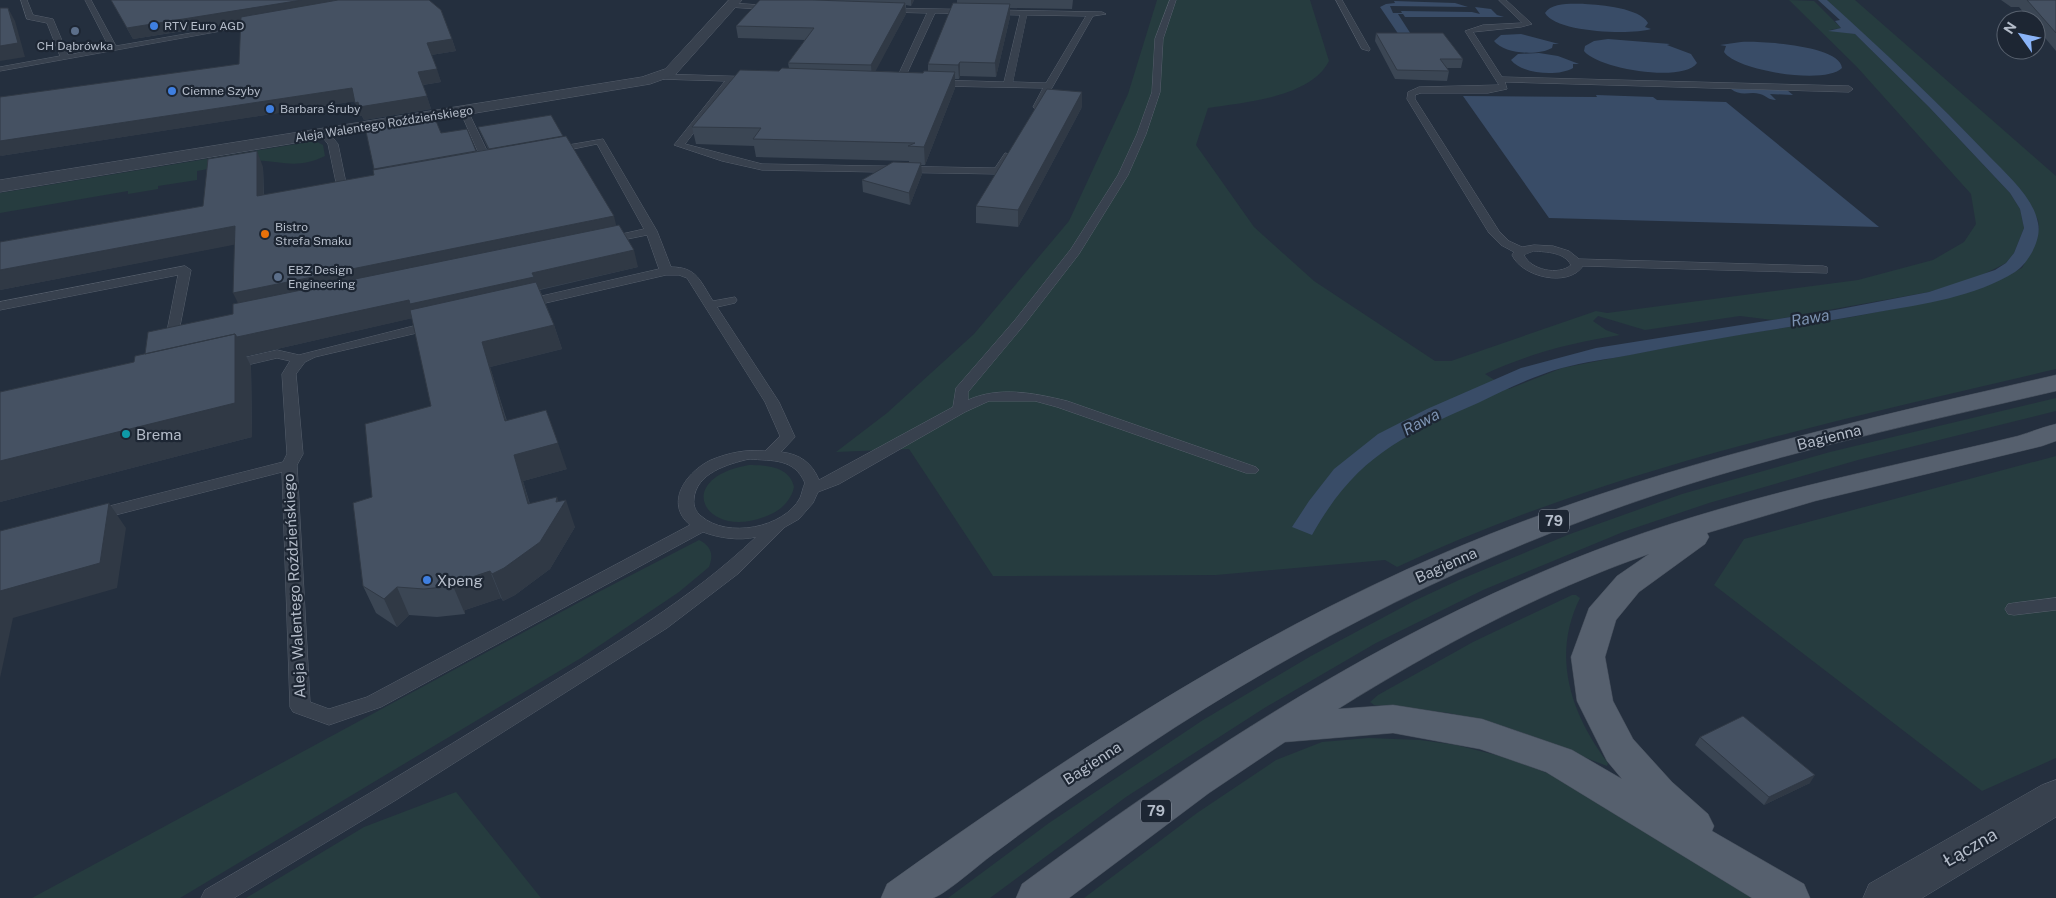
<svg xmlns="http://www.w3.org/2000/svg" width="2056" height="898" font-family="'Public Sans',sans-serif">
  <rect width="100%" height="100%" fill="#242f3e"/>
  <!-- green -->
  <path fill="#263c3f" d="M1157 0H1310L1329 61C1310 98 1244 102 1208 108L1196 145 1254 227 1314 281 1435 361H1451L1596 311 1607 313 1858 280 1933 260 1964 242 1976 224 1971 194 1857 67 1789 0 1814 1 1841 28 1830 30 1855 34 1929 107 2010 193 2020 209 2024 228 2014 253 2006 263 1974 279 1929 292 1773 320 1740 316 1645 330 1598 316 1593 321 1606 330 1620 335C1570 343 1531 353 1485 374L1509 389 1562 368 1700 341 1852 317 1927 302 1982 288 2022 268 2035 244 2039 228 2038 220 2023 193 1953 119 1827 0H1855L2056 176V369C1832 422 1607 469 1397 567L1385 560 1216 575 993 576 909 449 836 452 887 413 974 334 1069 221 1128 94Z
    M315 141 323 145 325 156C294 171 280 159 251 161 233 162 215 168 197 171V180L158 186V189L128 194V191L0 213V193Z
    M2056 398V411L1858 460 1709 503 1623 532 1483 590 1376 643 1266 707 1126 797 990 898H948L1049 823 1203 720 1311 656 1414 601 1459 580 1570 534 1682 494 1830 452Z
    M2056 456V758L1982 791 1714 585 1744 539Z
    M749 465C767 465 790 467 794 487 791 501 781 510 769 515 707 543 669 479 749 465Z
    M699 540C711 546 714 554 709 567L679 592 581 658 180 898H32L587 598Z
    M1572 595H1576L1580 598C1551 656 1571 714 1608 763L1607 766 1509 728 1449 713 1374 705 1370 702 1378 695 1473 642Z
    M1369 738 1420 740 1456 745 1508 758 1560 778 1755 898H1084L1197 813 1276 760 1322 742Z
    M456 792 541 898H246L364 827Z"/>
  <!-- water -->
  <path fill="#394c67" d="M1818 0H1827C1882 50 1937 101 1988 155 2006 174 2033 196 2038 223 2042 239 2028 264 2015 272 1975 297 1923 304 1878 312 1795 327 1712 338 1630 355 1608 359 1584 362 1562 368 1533 376 1505 390 1478 403 1400 437 1356 457 1312 535L1292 527 1309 501 1334 469 1378 434 1427 409 1521 368 1596 348 1835 310 1929 292 1995 270 2006 263 2014 253 2024 228 2020 209 2010 193 1929 107 1855 34 1828 31 1841 28 1835 21 1840 20Z
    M1394 1 1455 3 1468 7 1390 6 1393 13H1402L1401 11 1472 12 1480 14 1475 7 1491 9 1497 15 1504 17H1405L1403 14H1398L1416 42 1399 35 1380 7 1386 4 1395 3Z
    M1585 4C1601 5 1640 8 1648 23L1645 27 1651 29C1632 35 1556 33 1545 13 1552 2 1574 4 1585 4Z
    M1521 34 1559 44H1553L1552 48C1538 56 1504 54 1494 41L1501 35Z
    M1608 39 1670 44 1667 45 1691 54 1697 63C1683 83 1598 69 1584 51L1585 46 1594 41Z
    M1741 42C1759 41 1840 45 1842 68 1826 85 1737 71 1724 52L1726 46 1720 45Z
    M1539 53 1558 56 1579 64H1573V68C1558 77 1522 74 1511 60L1518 54Z
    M1731 89 1787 90 1793 95 1770 94 1776 100C1768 100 1767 96 1760 94 1750 91 1741 97 1731 89Z
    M1596 95 1653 97 1657 100 1726 102 1879 227 1549 218 1463 96 1597 97Z"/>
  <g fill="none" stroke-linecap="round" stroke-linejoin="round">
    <defs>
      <path id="service" d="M21 0H27L33 15 53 19 68 55 109 47 85 0H91L116 46 261 21 265 23 0 71V67L60 56 47 23 27 19Z
        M1170 0H1176L1163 39 1160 92 1146 134 1128 175 1079 254 1024 325 968 392V400C999 386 1034 393 1067 401L1256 467 1259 470 1256 473H1246L1057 407 1035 401H989L965 412 839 484 818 492 813 503 799 519 785 527 739 573 667 628 396 800 234 898H201L205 890C315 826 425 761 533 694 611 646 690 600 756 537 739 541 719 538 703 532L381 707 329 725 293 712 290 707 282 472 96 520 90 519 88 515 90 511 283 462 287 454 282 374 290 361 277 358 230 369 223 365 225 362 277 350 299 355 433 321 439 325 438 328 315 357 305 362 296 374 303 454 297 465 310 702 329 709 367 697 690 525C664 503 686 472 711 460 728 453 746 449 765 451L780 436 765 402 687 278 679 275H666L524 308 520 307 518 304 520 301 659 269 647 235 608 243 602 240 604 238 644 229 597 144 554 153 551 152V148L603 139 657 231 671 267C697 267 700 281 713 301L735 297 737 300 735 303 717 307 779 402 795 437 781 452C800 454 812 463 819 480L953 407 956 388 1015 320 1071 249 1118 175 1137 134 1152 92 1155 39ZM749 459C773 461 794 458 805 483 803 487 802 493 800 498 784 528 727 539 701 516 696 512 693 506 694 499 696 473 728 464 749 459Z
        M1336 0H1342L1370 49 1369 51 1362 49Z
        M1499 0H1506L1532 24 1521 27 1473 32 1502 77 1849 86 1853 89 1849 92 1505 82 1507 89 1488 93H1421L1415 95V99L1499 231 1509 241 1522 247 1534 245 1553 246 1569 251 1579 259 1823 266 1827 267V273L1583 266C1568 288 1522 277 1512 255L1514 252 1501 245 1489 233 1407 99 1408 92 1419 87 1499 85 1465 31 1483 25 1522 23ZM1534 251C1547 252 1564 252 1571 265 1559 276 1530 270 1524 255Z
        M732 3 773 6 777 8 773 10 729 7Z
        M883 8 1102 12 1106 14 1093 16 1041 107 1037 110 1033 107 1043 88 937 86 933 83 937 80 1004 82 1020 15 935 13 903 82 899 85 895 82 927 13 886 12ZM1027 15 1086 16 1046 83 1013 82Z
        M661 74 757 77 758 79 754 82 734 81 685 144 762 164 995 168 1005 153 1013 155 1002 173 998 174 762 170 722 161 674 145 725 81 658 79V75Z
        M464 108 468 111 492 161 490 163 482 161 460 111Z
        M322 132H328L338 144 346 183H360V187L342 190 337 187 328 144 320 134Z
        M185 266 191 270 180 326 194 325 195 328 194 331 173 335 167 331 178 275 0 310V302Z
        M2056 598V610L2014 615 2008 614 2005 609 2008 604 2014 603Z"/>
      <path id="minor" d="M729 0H742L675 75 650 84 0 192V180L642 77 665 69Z
        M2056 780V817L1922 898H1863L1869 884 2042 785Z"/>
      <path id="primary" d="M2056 375V391C1923 422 1789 451 1658 494 1477 554 1304 641 1145 747 1095 781 1045 815 996 852 983 861 945 895 933 898 918 898 897 898 881 898L887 884C1076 749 1273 620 1490 534 1673 462 1864 419 2056 375Z
        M2056 424V441L2042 446 1815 501 1707 533 1709 537 1705 544 1639 592 1616 620 1605 657 1613 701 1633 739 1672 782 1708 814 1714 826 1712 831 1804 884 1810 898H1752L1546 772 1480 749 1393 733 1285 742 1209 793 1069 898H1016L1022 884C1206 748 1401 621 1618 542 1750 494 1882 469 2018 436 2031 432 2043 427 2056 424ZM1649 554 1617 576 1589 608 1571 657 1577 701 1607 761 1622 779 1572 750 1482 719 1393 705 1338 709C1436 648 1540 592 1649 554Z"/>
    </defs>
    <!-- service casing -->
    <use href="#service" stroke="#565f6c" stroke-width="1"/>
    <!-- minor casing -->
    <use href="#minor" stroke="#565f6c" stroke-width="1"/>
    <!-- primary casing -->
    <use href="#primary" stroke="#414a57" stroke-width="1"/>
    <!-- service -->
    <use href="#service" fill="#38414e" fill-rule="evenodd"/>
    <!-- minor -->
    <use href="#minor" fill="#38414e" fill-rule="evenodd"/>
    <!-- primary -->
    <use href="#primary" fill="#56606e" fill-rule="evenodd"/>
  </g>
  <!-- wall -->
  <path fill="#3b4654" d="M111 0 452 39 456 51 431 55 441 82 423 85 431 109 364 120 362 116H360L355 101 0 156 239 64 241 22 133 39Z
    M760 0H914L911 6 906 5V14L875 71 923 73 928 71V64L957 3V0H1073L1072 9 1010 8V17L996 77 960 76 959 79H955V88L925 165H921L922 174 910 205 863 192 862 180 909 162V161L756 157 754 146 696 144 692 127 779 71 789 68 788 63 805 40 738 38 736 26Z
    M2001 0H2056V51L2036 27V20H2030L2019 7H2011Z
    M1376 33 1463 59 1461 68H1446L1449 71 1447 81 1395 79 1375 41Z
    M1082 107 1018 227 976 223V206Z
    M478 127 616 226 638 267 540 290 554 325 562 349 490 367 507 421 567 469 523 481 530 504 558 502 575 527 550 569 515 595 503 601 501 598 465 610V614L437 617 409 615 397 627 376 613 363 586 372 497 431 406 412 318 246 356 251 366 252 437 0 502V392L134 362 145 354 233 314 238 303 235 244 0 290V242L203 206 263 167 264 195 374 175 441 133 476 151 488 149Z
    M1700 737 1810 783 1764 805 1695 745Z"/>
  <!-- shaded-wall -->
  <path fill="#303945" d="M302 0H373L133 39 127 28Z
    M911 0H914L911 6Z
    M905 3 906 14 872 78 871 65Z
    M1010 4V17L996 77 995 63Z
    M8 8 15 21 25 57 0 61V46Z
    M452 39 456 51 431 55 427 43Z
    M960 62V76L959 79 958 65Z
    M437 69 441 82 422 85 418 72Z
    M955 72V88L925 165 924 147Z
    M352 88 357 101 0 156V141Z
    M1082 92V107L1018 227V210Z
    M427 96 431 109 364 120 362 116H360L355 103Z
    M257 151 263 167 264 212 257 196Z
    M921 163 922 174 910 205 909 193Z
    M614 216 618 233 242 311 233 293Z
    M235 226 243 243 0 290V270Z
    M634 250 638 267 246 356 251 366 252 437 0 502V461L235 334 532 273Z
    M554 325 562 349 490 367 514 447 505 421 482 342Z
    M558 443 567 469 523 481 537 531 528 504 514 455Z
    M557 497 561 509 566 500 575 527 550 569 515 595 503 601 492 574 556 502Z
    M109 503 126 528 117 588 13 618 0 678V591Z
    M490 571 501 598 465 610V614L453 586 454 583Z
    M397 587 409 615 397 627 384 599Z
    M1815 775 1810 783 1764 805 1769 797Z"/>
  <!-- building -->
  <path fill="#455162" stroke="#303945" d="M111 0H302L127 28Z
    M338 0H429L441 10 452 39 427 43 437 69 418 72 427 96 359 107 358 102 355 103 352 88 0 141V97L239 64 241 17Z
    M760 0H813L905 3 871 65 788 63 814 28 736 26Z
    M2027 0H2056V33Z
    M953 3 1010 4 995 63 960 62 958 65 928 64Z
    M0 8H8L18 43 0 46Z
    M1376 33H1443L1463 59H1440L1449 71 1397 70Z
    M782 68 923 73 924 71 955 72 924 147 908 146 915 143 753 139 761 128 692 127 740 70 779 71Z
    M1047 89 1082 92 1018 210 976 206Z
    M551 115 563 136 489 149 478 127Z
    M434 116 441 133 467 129 476 151 374 169 365 127Z
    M566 136 614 216 233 293 235 226 0 270V242L203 206 208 159 257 151V196L374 175 373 170Z
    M893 162 921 163 909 193 862 180Z
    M619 225 634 250 532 273 534 277 410 304 409 300 237 337 235 334 145 354 148 332 233 314V304Z
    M536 282 554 325 482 342 505 421 546 410 558 443 514 455 528 504 557 497 556 502 566 500 540 542 504 568 492 574 490 571 454 583 453 586 424 589 397 587 384 599 363 586 353 503 372 497 365 424 431 406 410 310Z
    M235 334V403L0 461V392L134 362 135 356Z
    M109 503 100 563 0 591V531Z
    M1743 716 1815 775 1769 797 1700 737Z"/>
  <!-- markers -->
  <g fill="#3f7fe0" stroke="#1d2633" stroke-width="2">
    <circle cx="154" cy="26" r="5"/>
    <circle cx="172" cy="91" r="5"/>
    <circle cx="270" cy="109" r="5"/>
    <circle cx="427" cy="580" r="5"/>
  </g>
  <g fill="#5c6f8a" stroke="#1d2633" stroke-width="2">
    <circle cx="75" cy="31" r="5"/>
    <circle cx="278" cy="277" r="5"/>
  </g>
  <circle fill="#e8710a" stroke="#1d2633" stroke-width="2" cx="265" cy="234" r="5"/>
  <circle fill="#0f9aa8" stroke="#1d2633" stroke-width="2" cx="126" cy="434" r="5"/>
  <g text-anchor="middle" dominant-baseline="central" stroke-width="4.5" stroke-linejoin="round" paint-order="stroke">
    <!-- far-poi labels -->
    <g font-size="12" fill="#b4bcc9" stroke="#1d2633" text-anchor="start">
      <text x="164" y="26">RTV Euro AGD</text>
      <text x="75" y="46" text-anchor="middle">CH Dąbrówka</text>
      <text x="182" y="91">Ciemne Szyby</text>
      <text x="280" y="109">Barbara Śruby</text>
      <text x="275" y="227">Bistro<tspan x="275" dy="14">Strefa Smaku</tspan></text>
      <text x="288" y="270">EBZ Design<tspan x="288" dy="14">Engineering</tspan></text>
    </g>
    <!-- far-street labels -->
    <g font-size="12" fill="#b4bcc9" stroke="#1d2633">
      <text transform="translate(384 124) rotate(-9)">Aleja Walentego Roździeńskiego</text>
    </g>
    <!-- shield labels -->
    <g fill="#1d2633" stroke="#878f9c" stroke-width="1">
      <rect x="1539" y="509.5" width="30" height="23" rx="4"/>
      <rect x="1141" y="799.5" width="30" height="23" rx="4"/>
    </g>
    <g font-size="14" font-weight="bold" fill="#b4bcc9">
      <text x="1554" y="521">79</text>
      <text x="1156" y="811">79</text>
    </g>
    <!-- poi labels -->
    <g font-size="15" fill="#b4bcc9" stroke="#1d2633" text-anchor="start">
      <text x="136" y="434">Brema</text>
      <text x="437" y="580">Xpeng</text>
    </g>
    <!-- street labels -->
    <g font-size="15" fill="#b4bcc9" stroke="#1d2633">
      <text transform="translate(1829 437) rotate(-14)">Bagienna</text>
      <text transform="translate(1446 565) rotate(-24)">Bagienna</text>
      <text transform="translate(294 586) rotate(-93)">Aleja Walentego Roździeńskiego</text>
      <text transform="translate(1092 763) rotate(-33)">Bagienna</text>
    </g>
    <!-- water labels -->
    <g font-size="16" font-style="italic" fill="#7c92b1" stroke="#1d2633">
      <text transform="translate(1810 318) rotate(-10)">Rawa</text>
      <text transform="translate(1421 422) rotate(-28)">Rawa</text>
    </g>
    <!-- near-street labels -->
    <g font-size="18" fill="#b4bcc9" stroke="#1d2633">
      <text transform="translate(1970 847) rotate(-30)">Łączna</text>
    </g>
  </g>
  <!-- north arrow -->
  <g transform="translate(2021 35) rotate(303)"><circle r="24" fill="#1d2633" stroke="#59626f"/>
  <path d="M0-4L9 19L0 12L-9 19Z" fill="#8ab4f8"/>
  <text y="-8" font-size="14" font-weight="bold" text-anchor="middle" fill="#b4bcc9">N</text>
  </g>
</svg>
